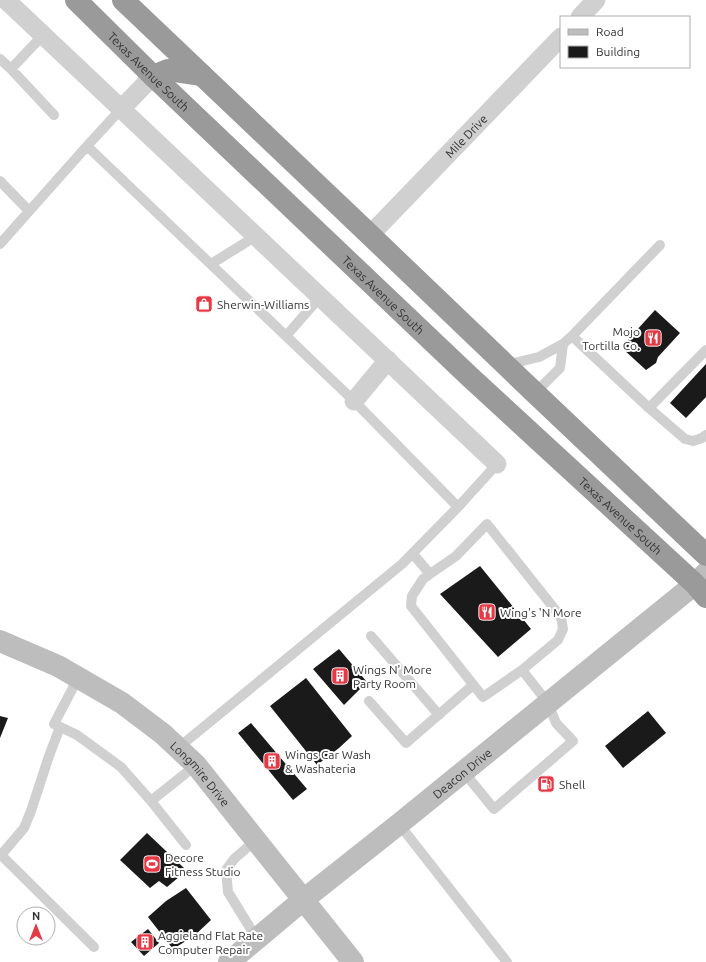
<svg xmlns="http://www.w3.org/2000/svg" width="706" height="962" font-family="Ubuntu,sans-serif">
  <rect width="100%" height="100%" fill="#fff"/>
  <!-- building -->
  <path fill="#1a1a1a" d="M655 310 680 333 658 357 656 363 646 370 623 349 625 343Z
    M706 364V397L686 418 670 403Z
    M480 566 531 629 498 657 440 594Z
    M339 649 367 682 344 705 313 669Z
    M306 678 352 736 339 748 317 765 270 706Z
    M648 711 666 733 623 768 605 746Z
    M0 716 8 718 0 738Z
    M251 723 307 789 293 800 238 733Z
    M147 833 184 868 179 877 167 887 159 881 150 888 120 860Z
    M186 888 211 920 194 936 173 949 148 917 166 901Z
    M148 929 159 943 144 956 131 942Z"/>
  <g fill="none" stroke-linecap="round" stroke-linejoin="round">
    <!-- lane -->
    <path stroke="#d0d0d0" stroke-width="10" d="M0 59 11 69 43 35
      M11 69 54 115
      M87 146 354 401 458 507
      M0 181 29 211
      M0 244 87 146 121 109
      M211 264 256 236
      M286 336 320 297
      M572 336 649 408 685 439 693 441 702 438 706 435
      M506 365 539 357 563 344 572 336 660 245
      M535 393 560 368 563 344
      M649 408 706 350
      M413 554 430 574 423 579 412 596 411 606 483 697 522 670 548 703 556 723 573 741 494 809 463 771
      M430 574 456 556 487 524 561 617 563 629 558 640 522 670
      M371 636 439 715
      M78 678 54 724 77 735 121 767 151 801 196 765
      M369 701 406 743 473 685
      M60 727 49 756 31 811 24 828 1 855 94 947
      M178 748 402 564 458 507 497 464
      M151 801 186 845
      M399 824 507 962
      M256 840 234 859 226 870 228 892 257 939"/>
    <!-- street -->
    <g stroke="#d0d0d0" stroke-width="19">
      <path d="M6 0 497 464"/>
      <path d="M580 17 596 0"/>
      <path d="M121 109 153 76"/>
      <path id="s1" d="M370 235 561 37"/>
      <path d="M354 401 388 360"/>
    </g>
    <!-- secondary -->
    <g stroke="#bdbdbd" stroke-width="22">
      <path id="s2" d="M0 641 58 666 122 703 163 734 196 765 353 962"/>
      <path id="s3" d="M229 962 303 900 399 824 695 584 706 573"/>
    </g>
    <!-- highway -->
    <g stroke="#9a9a9a" stroke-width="22">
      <path id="s4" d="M76 0 153 76 470 377 695 584 706 597"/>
      <path d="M123 0 370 235 535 393 706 555"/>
      <path d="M153 76 168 70 202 75"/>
    </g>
  </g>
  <!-- icons -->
  <defs>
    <symbol id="shop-square" viewBox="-11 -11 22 22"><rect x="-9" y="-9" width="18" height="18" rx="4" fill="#e63946" stroke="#fff"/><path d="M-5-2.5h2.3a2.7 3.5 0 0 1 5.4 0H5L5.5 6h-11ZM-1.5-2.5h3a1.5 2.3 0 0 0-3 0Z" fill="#fff"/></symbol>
    <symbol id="restaurant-square" viewBox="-11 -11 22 22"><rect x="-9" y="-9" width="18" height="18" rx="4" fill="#e63946" stroke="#fff"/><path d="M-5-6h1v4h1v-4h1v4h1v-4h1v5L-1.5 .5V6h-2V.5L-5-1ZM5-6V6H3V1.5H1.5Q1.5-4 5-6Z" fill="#fff"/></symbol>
    <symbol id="building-square" viewBox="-11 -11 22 22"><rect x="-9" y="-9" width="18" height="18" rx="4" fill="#e63946" stroke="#fff"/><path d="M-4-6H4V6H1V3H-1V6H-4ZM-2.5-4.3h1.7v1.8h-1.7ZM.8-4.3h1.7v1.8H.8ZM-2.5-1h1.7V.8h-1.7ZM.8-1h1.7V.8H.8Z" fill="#fff"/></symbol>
    <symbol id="fuel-square" viewBox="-11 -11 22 22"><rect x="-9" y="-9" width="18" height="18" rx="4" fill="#e63946" stroke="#fff"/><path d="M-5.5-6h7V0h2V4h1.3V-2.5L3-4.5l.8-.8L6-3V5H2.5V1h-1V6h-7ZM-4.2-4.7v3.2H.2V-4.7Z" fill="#fff"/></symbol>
    <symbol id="stadium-square" viewBox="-11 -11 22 22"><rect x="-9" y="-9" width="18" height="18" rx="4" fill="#e63946" stroke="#fff"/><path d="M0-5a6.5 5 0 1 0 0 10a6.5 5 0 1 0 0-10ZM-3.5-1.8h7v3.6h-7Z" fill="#fff"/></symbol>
  </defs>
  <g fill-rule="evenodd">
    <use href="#shop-square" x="194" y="294" width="20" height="20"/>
    <use href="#restaurant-square" x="643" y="328" width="20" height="20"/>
    <use href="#restaurant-square" x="477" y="602" width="20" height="20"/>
    <use href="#building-square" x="330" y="666" width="20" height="20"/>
    <use href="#building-square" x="262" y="751" width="20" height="20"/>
    <use href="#fuel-square" x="536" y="774" width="20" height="20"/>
    <use href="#stadium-square" x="142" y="854" width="20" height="20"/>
    <use href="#building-square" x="135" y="932" width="20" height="20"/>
  </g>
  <g text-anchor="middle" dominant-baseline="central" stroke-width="4" stroke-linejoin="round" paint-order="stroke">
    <!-- street labels -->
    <g font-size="12" fill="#333" stroke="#fff">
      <text stroke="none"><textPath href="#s4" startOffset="102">Texas Avenue South</textPath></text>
      <text stroke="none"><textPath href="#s1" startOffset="138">Mile Drive</textPath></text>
      <text stroke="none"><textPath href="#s4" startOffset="426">Texas Avenue South</textPath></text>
      <text stroke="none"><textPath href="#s4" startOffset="750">Texas Avenue South</textPath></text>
      <text stroke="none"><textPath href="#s3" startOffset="300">Deacon Drive</textPath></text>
      <text stroke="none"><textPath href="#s2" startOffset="243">Longmire Drive</textPath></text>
    </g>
    <!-- poi labels -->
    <g font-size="12" fill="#333" stroke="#fff" text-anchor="start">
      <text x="217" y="304">Sherwin-Williams</text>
      <text x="640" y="331" text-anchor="end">Mojo<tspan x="640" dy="14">Tortilla Co.</tspan></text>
      <text x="500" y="612">Wing's 'N More</text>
      <text x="353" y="669">Wings N' More<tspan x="353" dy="14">Party Room</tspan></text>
      <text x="285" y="754">Wings Car Wash<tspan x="285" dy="14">&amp; Washateria</tspan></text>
      <text x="559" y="784">Shell</text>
      <text x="165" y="857">Decore<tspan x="165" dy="14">Fitness Studio</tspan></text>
      <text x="158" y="935">Aggieland Flat Rate<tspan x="158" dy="14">Computer Repair</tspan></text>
    </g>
  </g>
  <!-- legend -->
  <rect x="560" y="16" width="130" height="52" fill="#ffffff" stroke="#adadad"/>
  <rect x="568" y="29" width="20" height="6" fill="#bdbdbd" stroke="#adadad"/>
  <text x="596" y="36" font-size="12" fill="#333333">Road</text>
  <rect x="568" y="46" width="20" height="12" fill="#1a1a1a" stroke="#adadad"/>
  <text x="596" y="56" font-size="12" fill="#333333">Building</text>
  <!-- north arrow -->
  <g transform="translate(36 926)"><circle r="19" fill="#ffffff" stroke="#adadad"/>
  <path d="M0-3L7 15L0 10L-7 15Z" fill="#e63946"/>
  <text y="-6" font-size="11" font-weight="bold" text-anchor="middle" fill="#333333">N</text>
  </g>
</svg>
